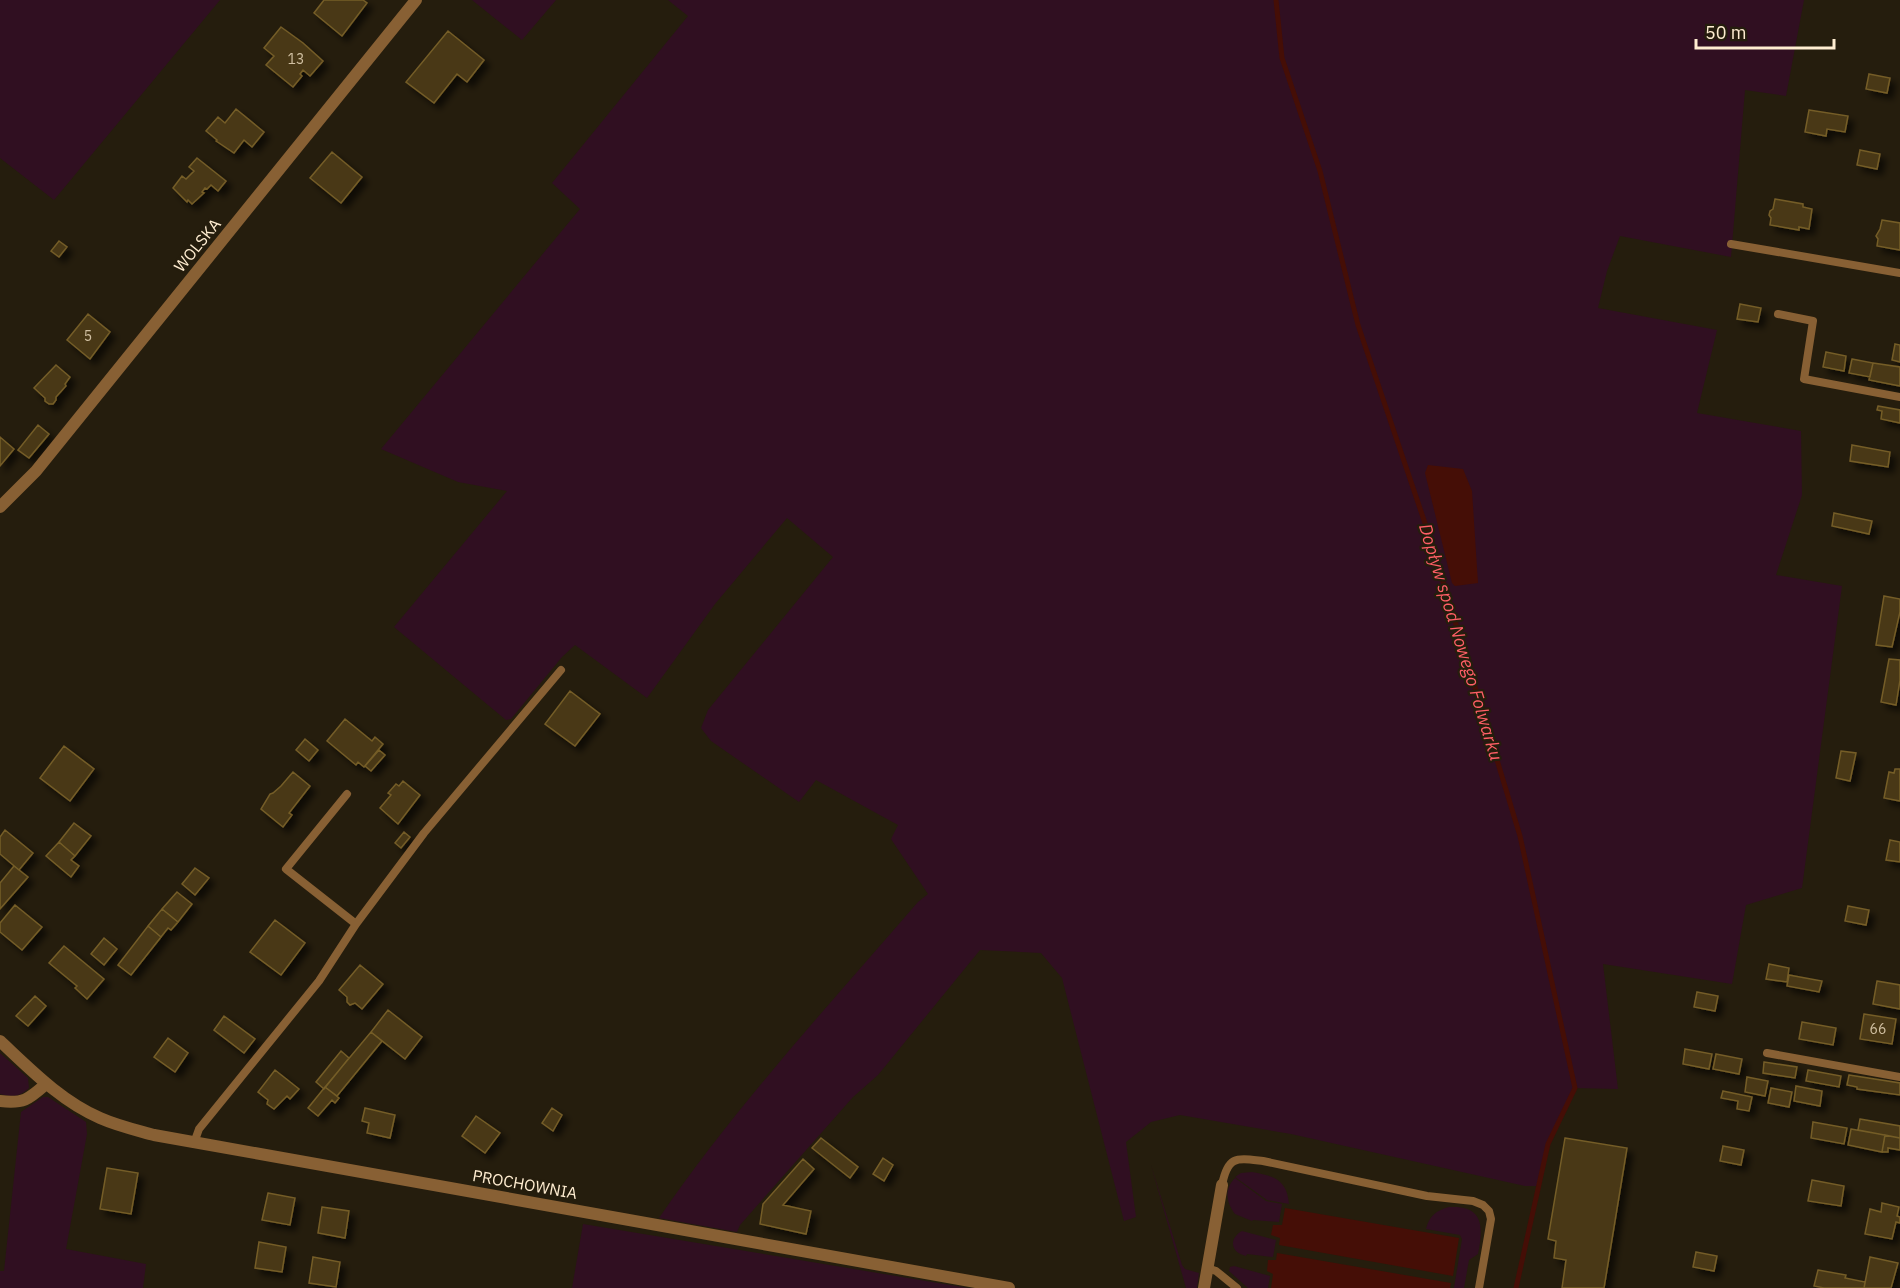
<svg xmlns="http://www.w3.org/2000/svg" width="1900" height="1288" font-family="'IBM Plex Sans',sans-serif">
  <defs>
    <filter id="shadow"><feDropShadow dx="5.5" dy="5.5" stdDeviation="3" flood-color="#0009"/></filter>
  </defs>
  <rect width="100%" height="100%" fill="#251d0d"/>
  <!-- green -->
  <path fill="#300f21" d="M0 0H220L54 200 0 158Z
    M472 0H556L522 40Z
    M668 0H1804L1786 96 1745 90 1731 257 1620 236 1607 271 1598 308 1717 330 1697 413 1801 431 1802 495 1776 575 1842 586 1802 888 1746 905 1732 984 1603 964 1618 1089 1574 1088 1548 1144 1539 1186H1525L1291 1134 1180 1115 1151 1122 1126 1142 1136 1217 1124 1221 1062 978 1041 953 980 950 878 1075 853 1097 740 1225 737 1232 659 1218C736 1106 829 1005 918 902L928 894 891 839 898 825 816 780 799 802 711 741 701 728 708 710 833 557 787 518 715 604 647 698 575 645 562 657 511 719 506 720 394 627 507 491 458 482 381 449 580 209 552 183 688 16Z
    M0 1053 28 1078 29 1088C20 1097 12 1097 0 1094Z
    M43 1097H48L86 1122 87 1134 66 1249 146 1264 143 1288H0V1271H4L21 1112Z
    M1151 1165 1182 1265 1185 1269 1199 1273 1197 1288H1186Z
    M1252 1172C1273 1176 1287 1179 1289 1204L1267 1200 1235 1177 1241 1173Z
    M1235 1178 1266 1201 1282 1204 1279 1222 1253 1220 1252 1221 1235 1214C1226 1202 1224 1189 1235 1178Z
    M1449 1207C1485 1205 1483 1228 1478 1254L1469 1260 1464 1288H1454L1462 1239 1460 1235 1426 1229C1429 1216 1437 1210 1449 1207Z
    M583 1224 968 1288H572Z
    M1242 1231 1276 1240 1273 1257 1247 1254 1246 1256C1231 1253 1228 1239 1242 1231Z
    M1234 1266 1270 1276 1268 1288H1248L1229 1271 1230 1267Z"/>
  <!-- water -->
  <path fill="#450e06" d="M1428 465 1463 469 1472 491 1478 583 1455 586 1452 583 1425 473Z
    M1285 1208 1459 1238 1453 1276 1279 1245 1280 1238 1271 1235 1273 1225H1282Z
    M1277 1253 1451 1283 1450 1288H1271L1273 1274 1267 1271 1268 1260H1276Z"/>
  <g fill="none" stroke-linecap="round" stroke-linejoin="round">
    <!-- stream -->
    <path stroke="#450e06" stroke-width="5" d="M1276 0 1282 58 1320 171 1358 325 1429 535 1520 836 1575 1088 1548 1144 1516 1288"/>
  </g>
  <!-- building -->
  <path fill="#483917" stroke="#755d28" stroke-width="1.5" filter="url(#shadow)" d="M324 0H363L367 3 342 36 314 13Z
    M281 27 303 43 323 61 310 76 303 70 300 74 302 76 293 87 266 65 274 56 264 48Z
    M448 31 484 60 467 82 457 74 434 103 406 82Z
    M1869 74 1890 78 1887 93 1866 89Z
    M236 109 264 132 252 147 244 140 234 153 216 141 217 140 206 131 218 117 225 123Z
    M1809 110 1848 116 1845 132 1827 129 1826 136 1805 132Z
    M1860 150 1880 154 1877 169 1857 165Z
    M332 152 362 177 341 203 310 178Z
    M197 158 226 181 218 191 211 185 207 189 205 188 202 192 204 193 192 204 188 200 187 202 173 188 182 176 186 179 194 171 189 167Z
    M1775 199 1803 204V207L1812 209 1809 229 1799 227V230L1770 225 1771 218 1769 215 1770 211 1773 209Z
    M1882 220 1900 223V250L1877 246 1878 239 1876 236 1880 229Z
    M59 241 67 247 59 257 51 251Z
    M1740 304 1761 308 1758 322 1737 319Z
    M88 314 110 332 90 359 67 340Z
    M1895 344 1900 345V362L1892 360Z
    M1826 352 1846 356 1844 371 1823 367Z
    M1852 359 1873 363 1870 377 1849 373Z
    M1873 363 1900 367V386L1869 380Z
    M56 365 70 377 65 384 66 386 56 397V400L53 404H49L45 401V398L34 388Z
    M1878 406 1900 410V423L1881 419 1882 411 1877 410Z
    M38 425 49 434 29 458 18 450Z
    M0 437 14 449 0 466Z
    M1852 445 1890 452 1888 467 1850 461Z
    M1834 513 1872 521 1869 534 1832 526Z
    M1884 596 1900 599V612L1892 647 1876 645Z
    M1889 659 1900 660V680L1896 705 1881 702Z
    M570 691 600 714 575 746 545 724Z
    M345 719 372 741 375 737 383 744 364 767 358 762 356 765 327 741Z
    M305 739 318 750 309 761 296 750Z
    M64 746 94 769 70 801 40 778Z
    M379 750 385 755 371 771 365 766Z
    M1841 751 1856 753 1850 781 1836 778Z
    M1895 769H1900V801L1884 798 1889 772 1894 773Z
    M293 772 310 786 289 813 292 815 283 827 261 809 270 794 273 793 281 786Z
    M403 781 420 795 398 824 380 808 391 795 388 793 396 784 399 786Z
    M74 823 91 836 75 856 59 842Z
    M5 830 33 853 19 870 0 854V837Z
    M404 832 410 837 401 848 395 843Z
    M1890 840 1900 842V862L1886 860Z
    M59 842 75 856 71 860 79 866 71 877 46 856Z
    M14 866 28 877 0 909V883Z
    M195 868 209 878 195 895 182 884Z
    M177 892 192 904 178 922 162 909Z
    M15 905 42 927 22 950 0 932V923Z
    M1848 906 1869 910 1866 925 1845 921Z
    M162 909 178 922 171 930 168 928 161 937 148 926Z
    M275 920 305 943 281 975 250 952Z
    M148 926 161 937 131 975 118 965Z
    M104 938 117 949 104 965 91 954Z
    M64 946 104 979 87 999 75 988 77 986 49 963Z
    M1769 964 1789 968 1787 982 1766 979Z
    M360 965 383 984 362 1009 355 1003 350 1005 347 1002V997L339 990Z
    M1789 975 1822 981 1819 992 1787 986Z
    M1877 981 1900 985V1009L1873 1004Z
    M1697 992 1718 996 1715 1011 1694 1007Z
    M35 996 46 1006 28 1026 16 1016Z
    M388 1010 422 1037 405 1059 371 1032Z
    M1864 1014 1896 1019 1892 1044 1860 1039Z
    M224 1016 255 1039 244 1053 214 1030Z
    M1802 1022 1836 1028 1833 1045 1799 1039Z
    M371 1032 382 1041 337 1096 325 1087Z
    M168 1038 188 1053 175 1072 154 1057Z
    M1685 1049 1712 1054 1709 1069 1683 1064Z
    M341 1051 349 1058 324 1089 316 1082Z
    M1716 1054 1742 1059 1739 1074 1713 1069Z
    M1764 1062 1797 1067 1795 1078 1763 1073Z
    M275 1070 299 1089 290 1099 287 1096 274 1109 267 1104 268 1100 258 1092Z
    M1808 1070 1841 1076 1839 1087 1806 1081Z
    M1849 1075 1900 1083V1095L1857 1089V1087L1847 1085Z
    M1747 1077 1768 1081 1765 1096 1745 1092Z
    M1796 1086 1822 1091 1820 1106 1794 1101Z
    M325 1087 339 1098 335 1103 332 1100 318 1116 308 1108Z
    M1771 1088 1792 1092 1789 1107 1768 1103Z
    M1723 1091 1752 1097 1749 1111 1737 1109 1738 1101 1721 1098Z
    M365 1108 395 1115 390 1138 367 1133 369 1123 362 1121Z
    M552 1108 562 1115 553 1131 542 1123Z
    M476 1116 500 1133 485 1153 462 1136Z
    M1860 1119 1900 1126V1138L1858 1130Z
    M1813 1122 1847 1128 1844 1144 1811 1138Z
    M1851 1129 1885 1135 1882 1152 1848 1145Z
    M1885 1135 1900 1138V1150L1888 1148V1152H1882Z
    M821 1138 858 1167 850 1178 812 1148Z
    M1565 1138 1627 1148 1604 1288H1562L1566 1260 1554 1258 1556 1241 1548 1239Z
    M1723 1146 1744 1150 1741 1165 1720 1161Z
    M883 1158 893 1165 884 1181 873 1174Z
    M803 1159 814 1169 783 1205 811 1211 806 1234 760 1224 763 1204Z
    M107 1168 138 1173 131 1214 100 1209Z
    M1812 1180 1844 1186 1841 1206 1808 1201Z
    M268 1193 295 1198 290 1225 262 1220Z
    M1882 1203 1899 1207 1897 1216 1900 1217V1223L1896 1222 1892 1239 1865 1234 1870 1209 1881 1212Z
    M322 1207 349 1211 345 1238 318 1233Z
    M259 1242 286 1247 282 1272 255 1268Z
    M1696 1252 1717 1256 1714 1271 1693 1267Z
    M313 1257 340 1262 336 1287 309 1283Z
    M1870 1257 1898 1263 1891 1288H1864Z
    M1818 1270 1846 1275 1845 1278 1865 1282 1864 1288H1824L1814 1286Z"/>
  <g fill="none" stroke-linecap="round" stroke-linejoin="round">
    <!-- service -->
    <path stroke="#886034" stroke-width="8" d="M1731 244 1900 273
      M1778 314 1813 321 1804 379 1900 397
      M347 794 286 869 356 924
      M1767 1053 1900 1077
      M194 1143 199 1129 319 981 356 924 424 833 561 670
      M1222 1185C1228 1155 1237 1158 1263 1161L1427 1196 1473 1201 1483 1205 1489 1211 1491 1219 1479 1288
      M1207 1268 1216 1271 1237 1288"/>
    <!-- minor -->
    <path stroke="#886034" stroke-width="12" d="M0 507 36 471 416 0
      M0 1041C31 1070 61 1101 100 1118 118 1126 136 1130 154 1135L1009 1288
      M0 1101C24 1104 29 1099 46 1084
      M1204 1288 1222 1185"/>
  </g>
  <g text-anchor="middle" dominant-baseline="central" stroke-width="4.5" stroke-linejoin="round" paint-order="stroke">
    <!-- number labels -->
    <g font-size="14" fill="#d1c0a2">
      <text x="296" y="59">13</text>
      <text x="88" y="336">5</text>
      <text x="1878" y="1029">66</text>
    </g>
    <!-- street labels -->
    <g font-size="16" fill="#ffedd1" stroke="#251d0d">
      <text transform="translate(197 245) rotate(-51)">WOLSKA</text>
      <text transform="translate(525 1184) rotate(10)">PROCHOWNIA</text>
    </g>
    <!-- water labels -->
    <g font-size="18" font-style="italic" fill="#ff5f67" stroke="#251d0d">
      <text transform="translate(1461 642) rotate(73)">Dopływ spod Nowego Folwarku</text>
    </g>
  </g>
  <!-- scale -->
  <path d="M1696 39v9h138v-9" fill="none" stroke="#ffedd1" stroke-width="3"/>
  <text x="1705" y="39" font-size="18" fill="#ffedd1" stroke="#251d0d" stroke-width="4.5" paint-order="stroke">50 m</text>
</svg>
